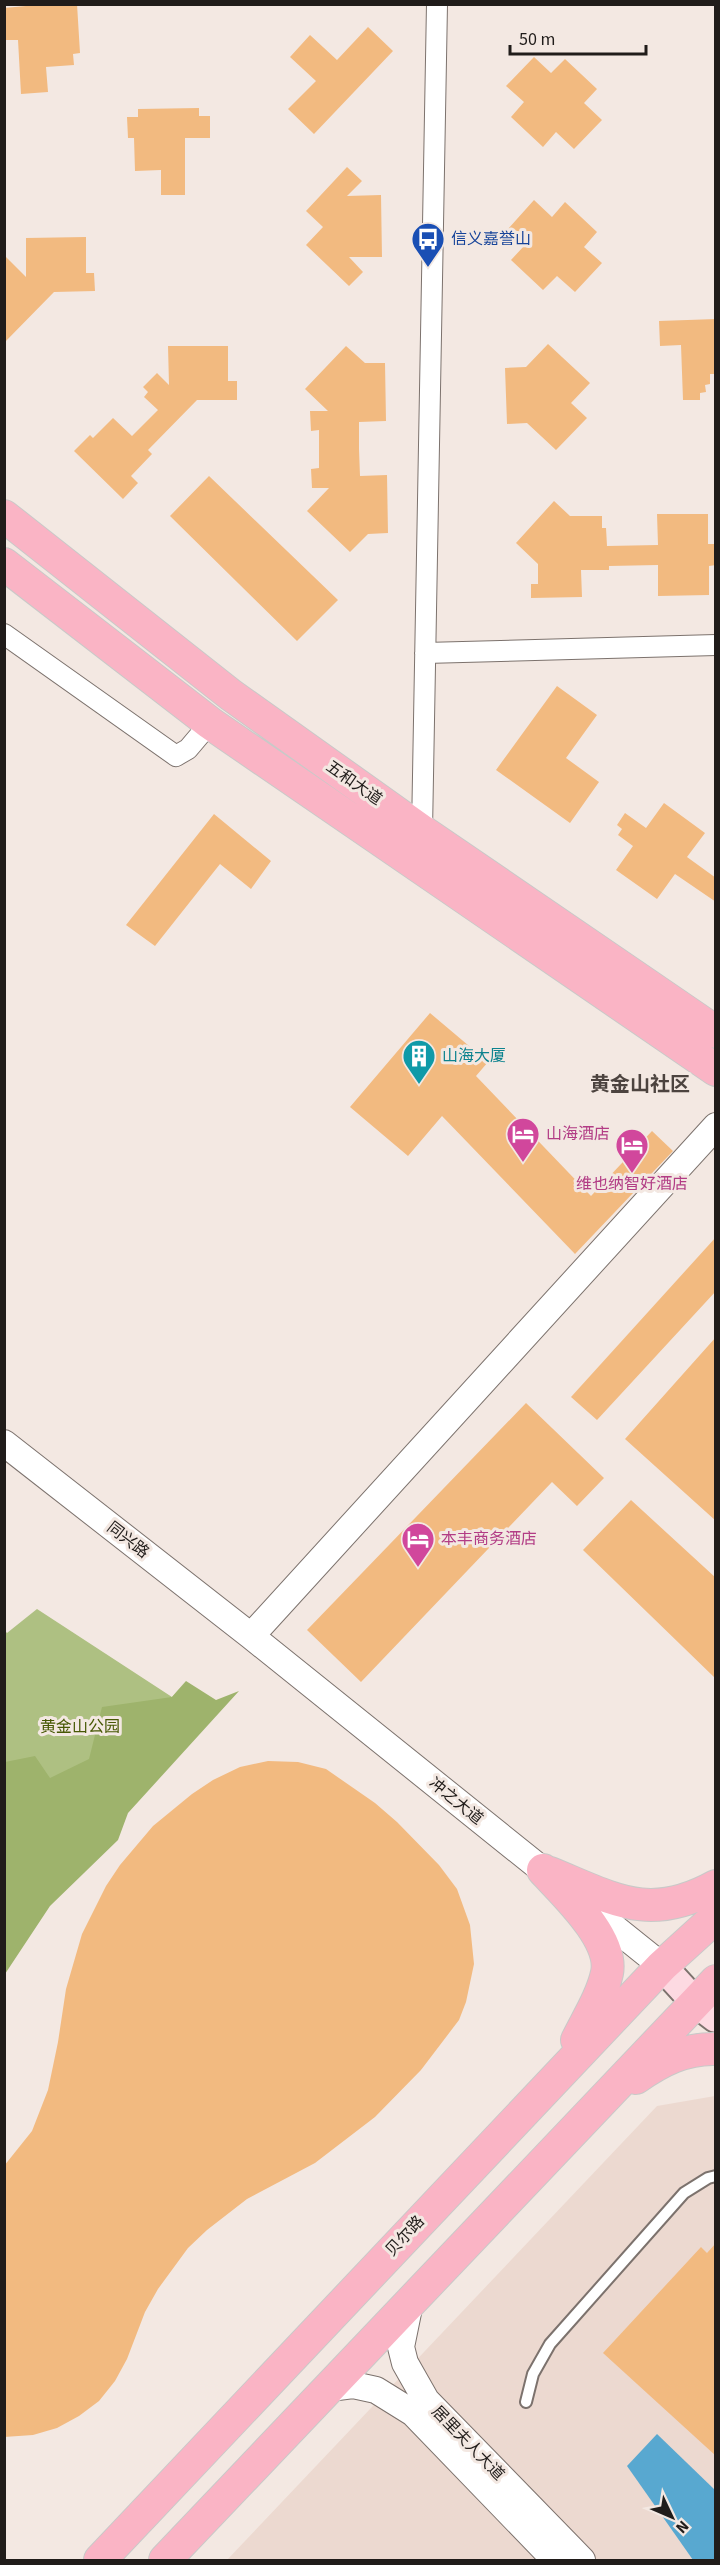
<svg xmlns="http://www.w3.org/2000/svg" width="720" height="2565" font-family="'Source Sans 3','Noto Sans SC',sans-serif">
  <rect width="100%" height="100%" fill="#f3e8e2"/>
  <!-- built -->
  <path fill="#ecd9d0" d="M715 2096V2560H227L657 2106Z"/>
  <!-- green -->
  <path fill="#aec082" d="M37 1609 172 1697 186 1681 5 1903V1631L7 1633Z"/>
  <!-- forest -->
  <path fill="#9eb36c" d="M186 1681 216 1700 239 1691 128 1813 118 1840 50 1906 5 1974V1762L35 1756 50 1778 89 1759 102 1707 172 1697Z"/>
  <!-- water -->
  <path fill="#58a8d0" d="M657 2434 715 2490V2560H693L627 2466Z"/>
  <!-- building -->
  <path fill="#f2ba80" d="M48 4H77L80 53 73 54 74 65 46 67 48 92 21 94 18 40H4V8Z
    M368 27 393 51 314 134 288 109 316 81 290 57 310 35 337 60Z
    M534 57 551 73 565 59 597 89 584 103 602 120 574 149 556 132 543 147 511 117 524 102 506 86Z
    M199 108V116H210V138H185V195H161V170L135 171 134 138H128L127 117H138V109Z
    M347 167 362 181 347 196 381 195 382 257H349L363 272 349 286 306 245 323 227 306 211Z
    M534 200 552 217 565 202 597 232 584 247 602 263 575 292 557 276 543 290 511 260 524 246 507 230Z
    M86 237V273H94L95 291 54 292 4 343V255L26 277V238Z
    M716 319V374H710V384L705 385 706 392 700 393V400H683L681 345 660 346 659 321Z
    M548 344 590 383 571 403 587 418 556 450 527 423 507 424 505 368 526 367Z
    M168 346H228V381H237V400H197L148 450 152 454 131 476 138 483 123 499 74 451 90 435 93 438 113 418 132 436 158 410 144 397 148 392 143 387 157 373 169 385Z
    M346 346 365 363H385L386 421 359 422V449L360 476 387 475 388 533 368 534 350 552 307 511 329 488H312L311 469 319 468V430L311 431 310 411H328L305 389Z
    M209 476 338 600 297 641 170 516Z
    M554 501 570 516H602V528H606L607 546 658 545 657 514H708V544H716V565L709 566V595L658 596V565L609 566V570H581L582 597 531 598V584H538V564L516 543Z
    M557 686 597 715 566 758 599 782 570 823 496 770Z
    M664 803 705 833 687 857 716 878V902L675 874 657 899 616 870 633 846 618 835 622 829 617 825 625 813 646 828Z
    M214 814 271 861 251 889 220 864 155 946 126 925Z
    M430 1013 488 1062 476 1076 591 1196 652 1131 673 1151 575 1254 442 1116 408 1156 350 1107Z
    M716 1237V1291L597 1420 571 1397Z
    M716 1337V1521L625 1439Z
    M526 1403 604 1478 577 1506 552 1482 361 1682 307 1630Z
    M631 1500 716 1578V1679L583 1550Z
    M268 1761 298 1762 326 1769 375 1803 397 1822 439 1865 457 1889 470 1925 474 1964 466 2002 459 2020 421 2070 375 2117 315 2163 247 2199 207 2230 188 2248 158 2289 145 2312 127 2359 115 2381 99 2401 79 2416 57 2428 33 2435 4 2437V2166L32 2131 48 2090 58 2042 66 1989 82 1934 106 1886 120 1865 153 1826 192 1794 213 1780 240 1767Z
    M716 2243V2456L603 2353 701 2247 707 2253Z"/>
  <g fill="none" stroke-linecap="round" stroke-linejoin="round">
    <defs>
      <path id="service" d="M526 2402 533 2374 550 2344 684 2193 708 2178 716 2176"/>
      <path id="minor" d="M4 634 176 756 188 749 210 723
        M425 653 716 645
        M422 831 437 4"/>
      <path id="tertiary" d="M4 1443 251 1636 662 1966
        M251 1636 716 1126
        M410 2303 401 2347 405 2363 426 2400 582 2560
        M330 2388 353 2385 376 2390 413 2413 555 2560"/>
      <path id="secondary" d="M662 1966 695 2002 716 2018"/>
      <path id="primary" d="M4 516 231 695 422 831 716 1032
        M4 564 210 723 716 1070
        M543 1870C564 1893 614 1939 607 1973 602 1996 588 2018 577 2040
        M550 1873C614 1899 649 1923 716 1886
        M636 2078C660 2061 685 2048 716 2049
        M100 2560 662 1966 716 1917
        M165 2560 716 1981"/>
    </defs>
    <!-- service casing -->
    <use href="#service" stroke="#7c726d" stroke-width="14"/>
    <!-- minor casing -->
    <use href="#minor" stroke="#7c726d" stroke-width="22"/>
    <!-- tertiary casing -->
    <use href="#tertiary" stroke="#7c726d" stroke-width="28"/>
    <!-- secondary casing -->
    <use href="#secondary" stroke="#7c726d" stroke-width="32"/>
    <!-- primary casing -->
    <use href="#primary" stroke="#c9c9c8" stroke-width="34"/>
    <!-- service -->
    <use href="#service" stroke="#fff" stroke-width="10"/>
    <!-- minor -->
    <use href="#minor" stroke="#fff" stroke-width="20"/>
    <!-- tertiary -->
    <use href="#tertiary" stroke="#fff" stroke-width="26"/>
    <!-- secondary -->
    <use href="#secondary" stroke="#fddae2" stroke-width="28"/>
    <!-- primary -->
    <use href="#primary" stroke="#fab4c5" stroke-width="32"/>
  </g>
  <!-- icons -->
  <defs>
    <symbol id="bus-pin" viewBox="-11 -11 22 30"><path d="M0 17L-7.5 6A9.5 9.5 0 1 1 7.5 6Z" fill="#1a4fb4" stroke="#f3e8e2"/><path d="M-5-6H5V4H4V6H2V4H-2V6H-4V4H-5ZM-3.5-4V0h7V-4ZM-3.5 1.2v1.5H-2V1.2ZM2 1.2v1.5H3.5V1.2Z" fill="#fff"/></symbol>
    <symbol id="building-pin" viewBox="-11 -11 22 30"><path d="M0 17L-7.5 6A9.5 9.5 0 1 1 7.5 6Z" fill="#0f9aa8" stroke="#f3e8e2"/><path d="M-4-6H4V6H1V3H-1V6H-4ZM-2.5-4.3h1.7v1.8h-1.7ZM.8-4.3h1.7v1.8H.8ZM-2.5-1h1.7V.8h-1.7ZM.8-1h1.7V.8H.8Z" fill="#fff"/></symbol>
    <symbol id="hotel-pin" viewBox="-11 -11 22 30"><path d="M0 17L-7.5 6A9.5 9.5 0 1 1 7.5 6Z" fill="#d1479c" stroke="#f3e8e2"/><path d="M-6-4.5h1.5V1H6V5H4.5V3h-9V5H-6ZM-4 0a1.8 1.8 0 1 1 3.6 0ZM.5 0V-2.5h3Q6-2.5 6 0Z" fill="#fff"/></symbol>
  </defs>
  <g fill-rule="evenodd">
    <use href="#bus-pin" x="409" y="220" width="38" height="52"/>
    <use href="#building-pin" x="400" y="1037" width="38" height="52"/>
    <use href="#hotel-pin" x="504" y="1115" width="38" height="52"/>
    <use href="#hotel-pin" x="613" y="1126" width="38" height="52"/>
    <use href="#hotel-pin" x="399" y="1520" width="38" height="52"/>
  </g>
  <g text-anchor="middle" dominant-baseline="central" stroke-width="6" stroke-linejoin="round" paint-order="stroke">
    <!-- transit labels -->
    <g font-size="16" fill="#164399" stroke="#f3e8e2" text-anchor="start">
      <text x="451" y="239">信义嘉誉山</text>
    </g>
    <!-- street labels -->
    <g font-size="16" fill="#201c1a" stroke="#f3e8e2">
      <text transform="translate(354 783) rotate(35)">五和大道</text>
      <text transform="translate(128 1540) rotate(38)">同兴路</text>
      <text transform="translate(456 1801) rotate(39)">冲之大道</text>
      <text transform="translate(405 2236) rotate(-47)">贝尔路</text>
      <text transform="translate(468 2443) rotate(46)">居里夫人大道</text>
    </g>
    <!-- culture labels -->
    <g font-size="16" fill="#0d838f" stroke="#f3e8e2" text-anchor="start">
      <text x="442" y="1056">山海大厦</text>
    </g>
    <!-- hotel labels -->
    <g font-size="16" fill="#b23c85" stroke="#f3e8e2" text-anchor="start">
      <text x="546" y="1134">山海酒店</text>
      <text x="632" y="1184" text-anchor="middle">维也纳智好酒店</text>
      <text x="441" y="1539">本丰商务酒店</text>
    </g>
    <!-- park labels -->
    <g font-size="16" fill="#475804" stroke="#f3e8e2">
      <text x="80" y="1727">黄金山公园</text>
    </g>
    <!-- quarter labels -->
    <g font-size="20" font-weight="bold" fill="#4c433f" stroke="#f3e8e2">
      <text x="640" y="1085">黄金山社区</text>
    </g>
  </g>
  <!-- border -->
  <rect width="720" height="2565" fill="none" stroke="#201c1a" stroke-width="12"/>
  <!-- north arrow -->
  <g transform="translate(672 2517) rotate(134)" stroke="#f3e8e2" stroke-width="4.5" paint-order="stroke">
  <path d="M0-4.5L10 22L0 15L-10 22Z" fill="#201c1a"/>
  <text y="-9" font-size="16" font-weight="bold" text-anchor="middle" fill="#201c1a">N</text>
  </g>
  <!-- scale -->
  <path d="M510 45v9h136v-9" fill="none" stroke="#201c1a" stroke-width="3"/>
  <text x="519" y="45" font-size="18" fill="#201c1a" stroke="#f3e8e2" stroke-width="4.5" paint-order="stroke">50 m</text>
</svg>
